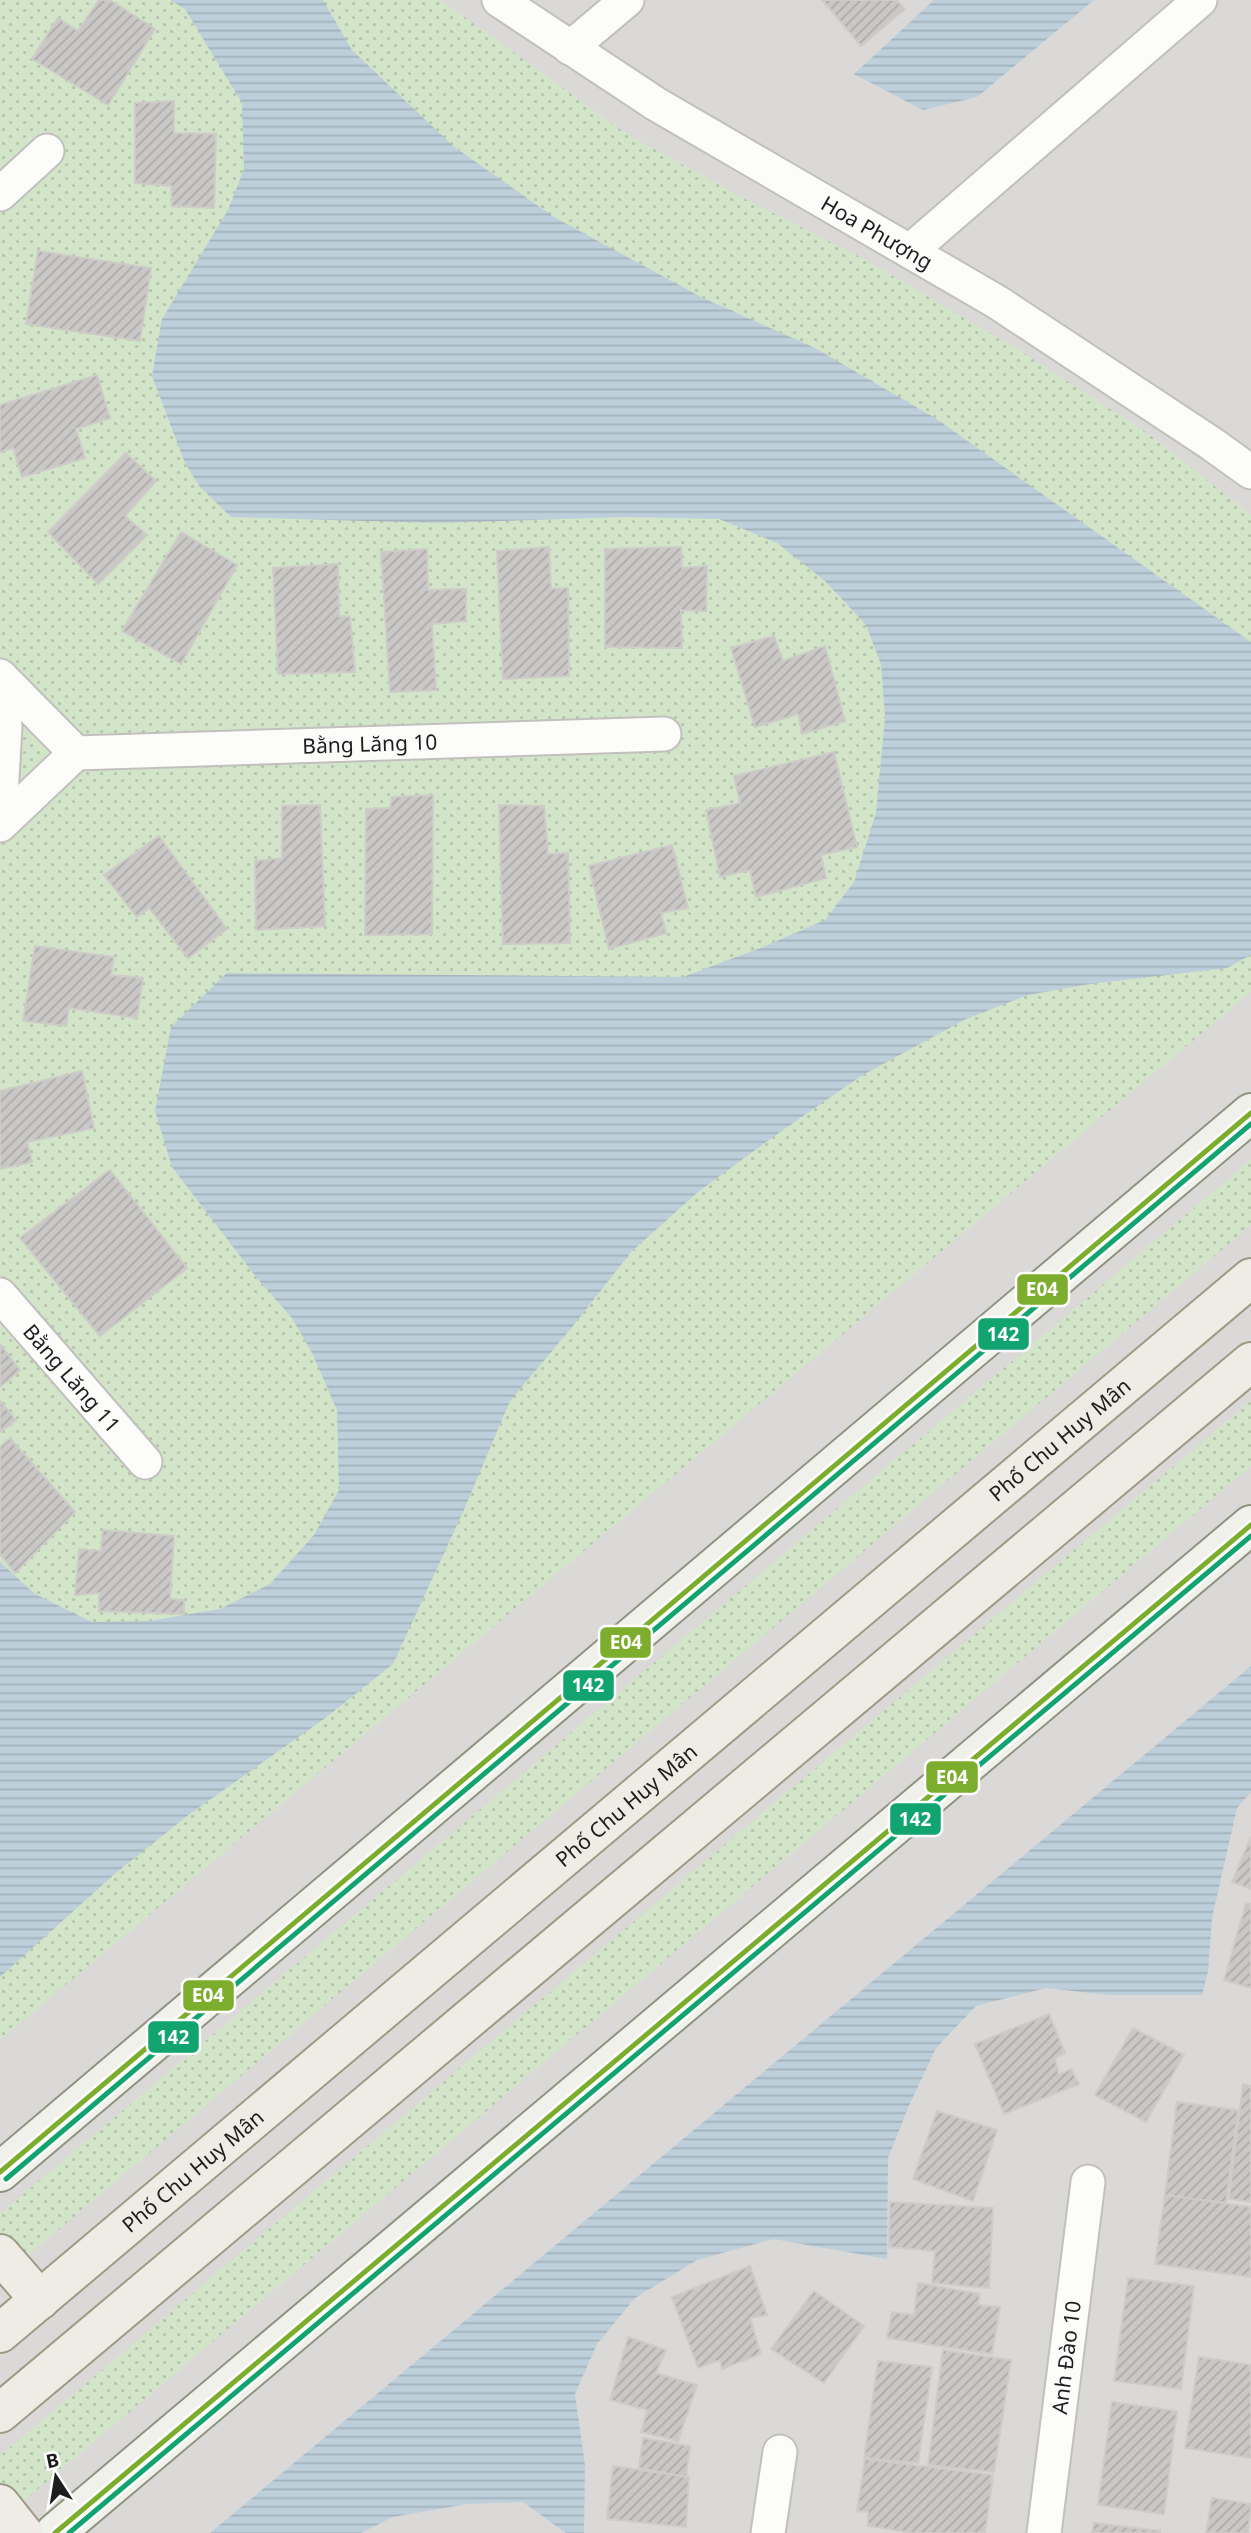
<svg xmlns="http://www.w3.org/2000/svg" width="1251" height="2533" font-family="'Noto Sans',sans-serif">
  <defs>
    <pattern id="grass-dots" width="8" height="8" patternUnits="userSpaceOnUse" patternTransform="scale(1.75)"><rect width="8" height="8" fill="#d3e5c8"/><path d="M2 2h.1M6 6h.1" fill="none" stroke="#b5c4ab" stroke-width="1.8" stroke-linecap="round"/></pattern>
    <pattern id="water-rules" width="6" height="5" patternUnits="userSpaceOnUse" patternTransform="scale(1.75)"><rect width="6" height="5" fill="#bdcfda"/><path d="M0 2.5h6" fill="none" stroke="#a2b1bb"/></pattern>
    <pattern id="building-hatch" width="6" height="6" patternUnits="userSpaceOnUse" patternTransform="scale(1.75)"><rect width="6" height="6" fill="#c9c8c6"/><path d="M-1 1l2-2M0 6l6-6M5 7l2-2" fill="none" stroke="#acabaa"/></pattern>
  </defs>
  <rect width="100%" height="100%" fill="#ebeae6"/>
  <!-- residential -->
  <path fill="#dad9d7" d="M0 0H1251V2533H0Z"/>
  <!-- grass -->
  <path fill="url(#grass-dots)" d="M0 0H441L627 134 747 200 864 259 1019 350 1149 434 1251 515V992L0 2040Z
    M1251 1160V1225L0 2279V2214Z
    M1251 1401V1466L0 2521V2456Z"/>
  <!-- water -->
  <path fill="url(#water-rules)" d="M170 0H323L352 50 453 146 554 217 701 297 815 348 935 418 1251 642V955L1227 968 1090 984 1028 995 966 1019 861 1076 773 1137 698 1192 631 1252 573 1326 510 1401 463 1512 393 1664 324 1719 187 1816 117 1872 0 1977V1562L35 1594 92 1622 149 1621 220 1609 270 1584 314 1535 339 1490 337 1410 312 1353 292 1318 256 1277 172 1167 155 1111 171 1027 227 973 683 977 763 947 825 920 854 882 876 813 885 717 881 664 866 625 824 580 777 543 719 519 625 517 435 523 231 517 200 487 185 463 152 376 162 319 228 210 244 169 242 103 185 9Z
    M934 0H1094L977 97 923 110 854 74Z
    M1251 1666V1792L1237 1808 1212 1918 1208 1971 1202 1995H1108L1046 1988 976 2006 936 2048 908 2108 888 2158 887 2259 773 2239 697 2260 635 2298 597 2344 575 2394 585 2465 584 2533H566L523 2502 467 2504 393 2517 361 2533H210Z"/>
  <!-- building -->
  <path fill="url(#building-hatch)" stroke="#ceccc8" stroke-width="2" d="M99 0H110L155 29 108 105 32 59 58 18 78 31Z
    M822 0H897L905 9 861 46Z
    M174 101V133L216 134 214 208 172 206 171 186 135 183V103Z
    M38 251 151 268 140 341 26 324Z
    M97 375 110 418 76 429 85 458 22 477 13 448 0 452V405Z
    M126 453 156 481 125 516 147 535 98 584 48 532Z
    M181 532 237 565 181 664 122 631Z
    M549 547 551 589 568 588 569 676 503 679 497 551Z
    M681 547 682 568 707 566 706 611 681 610 682 648 605 647V549Z
    M427 549 428 590 466 589V621L432 624 436 690 390 692 381 552Z
    M338 564 339 616 350 617 355 672 278 674 273 568Z
    M774 636 783 661 825 646 845 721 802 734 798 714 755 727 731 648Z
    M834 752 857 847 821 855 826 878 756 897 750 870 720 877 706 810 740 803 734 776Z
    M433 795 432 934 365 935 366 809 390 808 392 797Z
    M320 805 325 926 256 930 255 861 282 858V806Z
    M499 805 544 806 548 854 568 853 570 943 503 944Z
    M159 836 227 929 188 958 149 908 137 917 104 875Z
    M672 845 688 908 661 913 666 933 609 949 589 866Z
    M35 946 114 957 111 975 143 978 137 1018 69 1008 66 1026 23 1021Z
    M82 1071 94 1128 27 1142 32 1162 0 1169V1091Z
    M110 1170 187 1268 100 1336 20 1238Z
    M0 1344 20 1370 0 1387Z
    M0 1401 16 1420 0 1432Z
    M10 1438 75 1512 15 1573 0 1554V1447Z
    M103 1530 174 1536 170 1599 184 1600V1614L99 1611V1593L75 1595 79 1549 101 1551Z
    M1251 1837V1889L1232 1882Z
    M1246 1903 1251 1904V1988L1224 1980Z
    M1049 2014 1065 2053 1055 2058 1059 2075 1071 2069 1079 2084 1004 2114 975 2044Z
    M1133 2028 1184 2055 1146 2122 1095 2095Z
    M1243 2084 1251 2086V2202L1229 2199Z
    M1177 2102 1238 2110 1226 2203 1165 2195Z
    M937 2111 997 2130 973 2201 913 2179Z
    M1165 2195 1251 2207V2277L1155 2264Z
    M890 2202 993 2208 989 2288 932 2283 935 2251 889 2247Z
    M750 2266 767 2315 750 2318 761 2354 722 2369 720 2360 698 2368 672 2297Z
    M1128 2278 1194 2286 1181 2389 1114 2381Z
    M918 2283 980 2294 978 2305 1000 2307 992 2354 887 2338 892 2312 914 2315Z
    M814 2291 864 2326 824 2383 771 2349Z
    M628 2337 666 2350 656 2373 697 2385 678 2441 641 2432 647 2410 610 2400Z
    M943 2350 1011 2360 994 2472 928 2465Z
    M1199 2357 1251 2365V2458L1185 2448Z
    M878 2361 932 2367 918 2463 864 2458Z
    M1112 2402 1177 2411 1164 2514 1098 2505Z
    M643 2438 690 2446 686 2477 639 2468Z
    M865 2459 993 2475 985 2533H914L868 2526V2512L857 2511Z
    M613 2466 689 2477 686 2527 607 2519Z
    M1212 2498 1251 2504 1248 2533H1206Z
    M1094 2523 1160 2531V2533H1092Z"/>
  <g fill="none" stroke-linecap="round" stroke-linejoin="round">
    <defs>
      <g id="minor">
        <path id="s1" d="M499 0 656 104 997 302 1212 444 1251 472"/>
        <path d="M570 48 627 0"/>
        <path d="M0 194 47 151"/>
        <path d="M910 251 1200 0"/>
        <path d="M0 676 76 753"/>
        <path d="M0 682 5 727 0 813"/>
        <path id="s2" d="M76 753 664 734"/>
        <path d="M0 825 76 753"/>
        <path id="s3" d="M0 1295 145 1462"/>
        <path d="M768 2533 780 2452"/>
        <path id="s4" d="M1044 2533 1088 2182"/>
      </g>
      <path id="secondary" d="M0 2172 1251 1113
        M55 2533 1251 1525"/>
      <g id="primary">
        <path d="M0 2254 40 2300"/>
        <path id="s5" d="M0 2333 1251 1278"/>
        <path d="M0 2413 1251 1362"/>
        <path d="M0 2504 23 2533"/>
      </g>
    </defs>
    <!-- minor casing -->
    <use href="#minor" stroke="#c1c0be" stroke-width="37"/>
    <!-- secondary casing -->
    <use href="#secondary" stroke="#8f9380" stroke-width="42"/>
    <!-- primary casing -->
    <use href="#primary" stroke="#9e9a86" stroke-width="42"/>
    <!-- minor -->
    <use href="#minor" stroke="#fcfcfb" stroke-width="33"/>
    <!-- secondary -->
    <use href="#secondary" stroke="#f0f1eb" stroke-width="38"/>
    <!-- primary -->
    <use href="#primary" stroke="#eeece5" stroke-width="38"/>
    <defs>
      <path id="bus-1" d="M0 2172 1251 1113
        M55 2533 1251 1525"/>
      <path id="bus-2" d="M6 2179 1251 1124
        M69 2533 1251 1536"/>
    </defs>
    <!-- bus-1 casing -->
    <use href="#bus-1" stroke="#fff" stroke-width="10"/>
    <!-- bus-2 casing -->
    <use href="#bus-2" stroke="#fff" stroke-width="10"/>
    <!-- bus-1 -->
    <use href="#bus-1" stroke="#7cad2c" stroke-width="5"/>
    <!-- bus-2 -->
    <use href="#bus-2" stroke="#11a471" stroke-width="5"/>
  </g>
  <g text-anchor="middle" dominant-baseline="central" stroke-width="6" stroke-linejoin="round" paint-order="stroke">
    <!-- street labels -->
    <g font-size="21" fill="#1d1d1d" stroke="#fff">
      <text stroke="none"><textPath href="#s1" startOffset="444">Hoa Phượng</textPath></text>
      <text stroke="none"><textPath href="#s2" startOffset="294">Bằng Lăng 10</textPath></text>
      <text stroke="none"><textPath href="#s3" startOffset="110">Bằng Lăng 11</textPath></text>
      <text stroke="none"><textPath href="#s5" startOffset="1386">Phố Chu Huy Mân</textPath></text>
      <text stroke="none"><textPath href="#s5" startOffset="819">Phố Chu Huy Mân</textPath></text>
      <text stroke="none"><textPath href="#s5" startOffset="252">Phố Chu Huy Mân</textPath></text>
      <text stroke="none"><textPath href="#s4" startOffset="177">Anh Đào 10</textPath></text>
    </g>
  </g>
  <g stroke="#fff" stroke-width="2.5">
    <rect x="1016" y="1273" width="53" height="33" rx="7" fill="#7cad2c"/>
    <rect x="977" y="1317" width="53" height="34" rx="7" fill="#11a471"/>
    <rect x="599" y="1626" width="53" height="33" rx="7" fill="#7cad2c"/>
    <rect x="562" y="1669" width="53" height="33" rx="7" fill="#11a471"/>
    <rect x="925" y="1760" width="54" height="34" rx="7" fill="#7cad2c"/>
    <rect x="889" y="1802" width="53" height="34" rx="7" fill="#11a471"/>
    <rect x="182" y="1979" width="53" height="33" rx="7" fill="#7cad2c"/>
    <rect x="147" y="2020" width="53" height="34" rx="7" fill="#11a471"/>
  </g>
  <g font-size="19" text-anchor="middle" font-weight="bold" fill="#fff">
    <text x="1042" y="1296">E04</text>
    <text x="1003" y="1341">142</text>
    <text x="626" y="1649">E04</text>
    <text x="588" y="1692">142</text>
    <text x="952" y="1784">E04</text>
    <text x="915" y="1826">142</text>
    <text x="208" y="2002">E04</text>
    <text x="173" y="2044">142</text>
  </g>
  <!-- north arrow -->
  <g transform="translate(56 2477) rotate(348)" stroke="#ffffff" stroke-width="5" paint-order="stroke">
  <path d="M0-5L12 26L0 18L-12 26Z" fill="#1d1d1d"/>
  <text y="-10" font-size="19" font-weight="bold" text-anchor="middle" fill="#1d1d1d">B</text>
  </g>
</svg>
